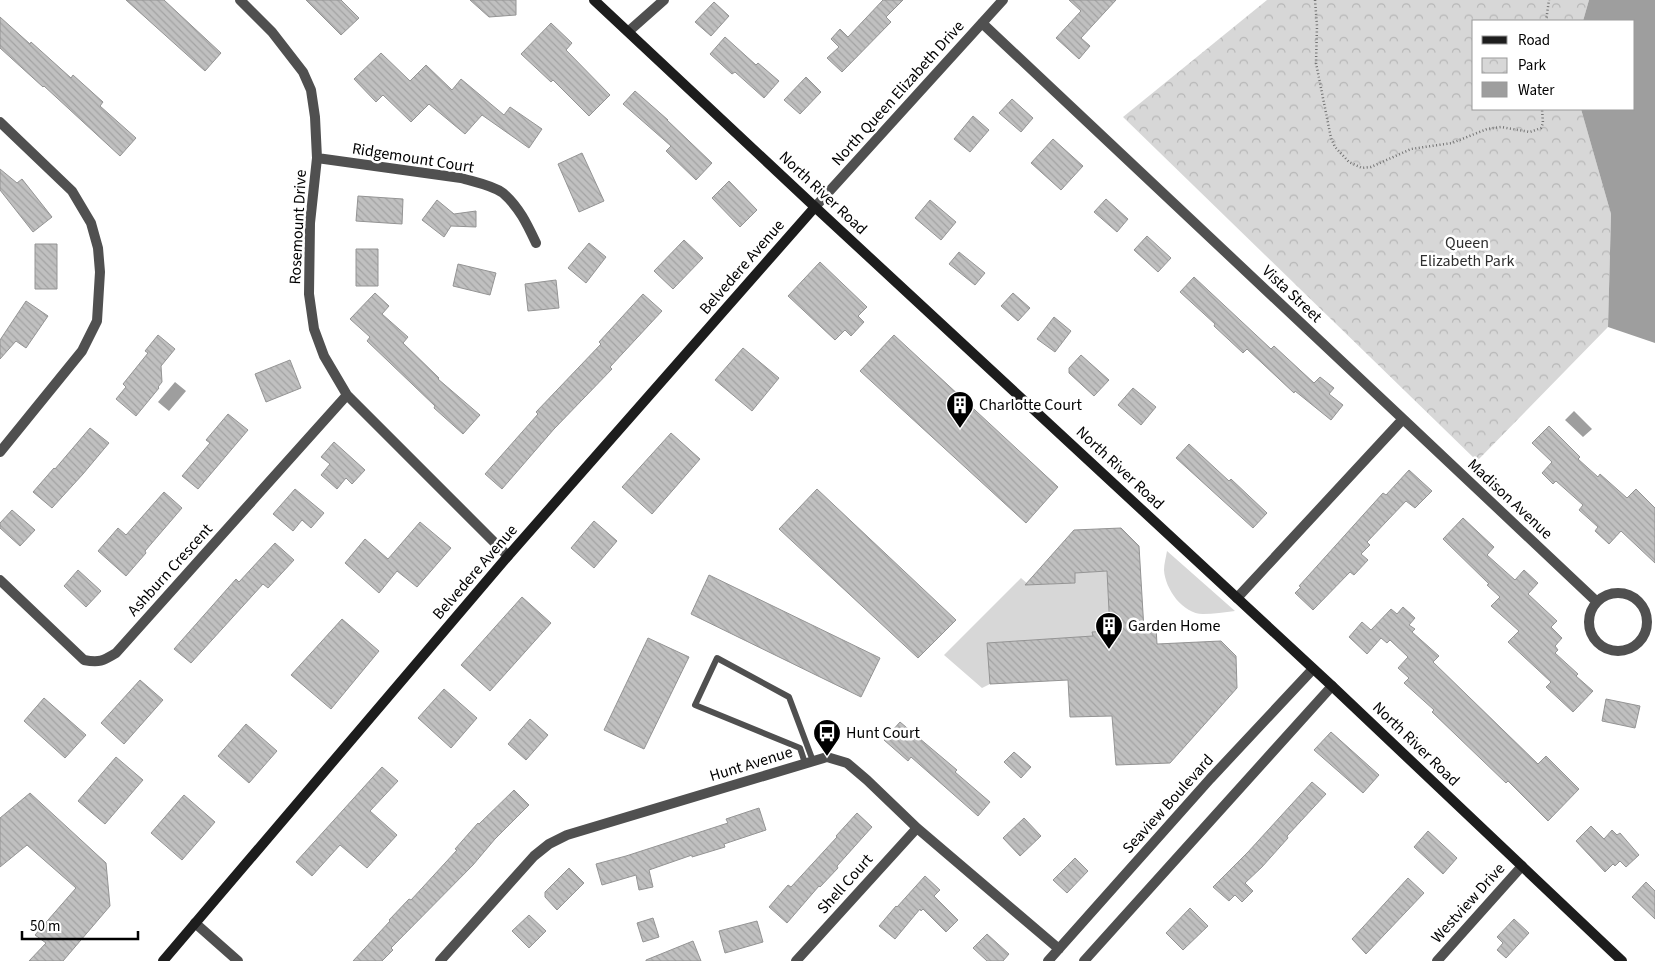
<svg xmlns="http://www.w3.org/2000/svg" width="1655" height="961" font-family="'Source Sans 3',sans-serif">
  <defs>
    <pattern id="park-crowns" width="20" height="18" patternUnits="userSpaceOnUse" patternTransform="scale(1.25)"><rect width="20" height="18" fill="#d7d7d7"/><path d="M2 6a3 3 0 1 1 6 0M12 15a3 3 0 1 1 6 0" fill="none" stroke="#b7b7b7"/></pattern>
    <pattern id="building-back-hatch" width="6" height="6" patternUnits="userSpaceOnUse" patternTransform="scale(1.25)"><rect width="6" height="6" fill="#c0c0c0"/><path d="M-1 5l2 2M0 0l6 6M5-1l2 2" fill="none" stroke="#a3a3a3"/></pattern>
  </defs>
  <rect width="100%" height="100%" fill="#fff"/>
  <!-- grass -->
  <path fill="#d7d7d7" d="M1167 551 1235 611C1225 612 1213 614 1203 614 1183 614 1165 589 1164 570 1164 564 1166 557 1167 551Z
    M1107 571 1110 631 1093 632V636L988 643 990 684 982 688 944 655 1021 578 1029 585 1075 583V573Z"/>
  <!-- park -->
  <path fill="url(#park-crowns)" d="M1267 0H1589L1583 21H1474V109H1581L1611 214 1608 327 1477 461 1123 117Z"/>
  <!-- water -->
  <path fill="#9e9e9e" d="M1589 0H1655V343L1608 327 1611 214 1581 109H1634V21H1583Z
    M175 382 186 391 169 411 158 402Z
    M1574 411 1592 429 1583 437 1565 420Z"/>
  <!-- building -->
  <path fill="url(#building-back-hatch)" stroke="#949494" d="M126 0H164L221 53 205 71Z
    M306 0H341L359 18 341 35Z
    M470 0H516V15L489 17Z
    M883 0H903L886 17 891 22 842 72 827 58 839 47 831 39 840 29 848 37Z
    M1069 0H1116L1081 38 1090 46 1079 59 1056 38 1081 11Z
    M714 2 729 16 711 36 695 22Z
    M0 17 30 44 31 42 71 78 73 75 103 102 100 106 136 138 120 156 44 86 43 87 0 48Z
    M551 23 572 43 566 50 610 95 589 116 553 80 551 82 521 54Z
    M725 37 756 65 758 63 779 81 764 98 735 72 732 74 710 54Z
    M381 53 410 81 426 65 452 90 461 79 504 115 510 107 542 129 529 148 482 115 465 134 429 104 411 122 383 95 376 102 354 79Z
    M806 77 821 92 800 114 784 100Z
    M635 91 668 120H667L712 163 696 180 666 151 671 146 623 104Z
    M1012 99 1033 118 1021 132 999 113Z
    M973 116 989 130 970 152 954 139Z
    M1053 139 1083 166 1061 190 1031 163Z
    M582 153 604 201 579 212 558 164Z
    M0 169 17 183 22 179 52 217 33 232 0 190Z
    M729 181 757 210 740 227 712 198Z
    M358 196 403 199 402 224 356 221Z
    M1106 199 1128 219 1117 232 1094 212Z
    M437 200 454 214 476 211V227L451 226 444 237 422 220Z
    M930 200 956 222 941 240 915 218Z
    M1147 236 1171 258 1158 272 1134 250Z
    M684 240 703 258 673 289 654 271Z
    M589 243 606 257 586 283 568 268Z
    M35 244H57V289H35Z
    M356 249H378V286H356Z
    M959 252 985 273 975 285 949 264Z
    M820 262 867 307 858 316 864 322 851 336 845 330 835 340 788 296Z
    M458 264 496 273 490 295 453 286Z
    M1194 277 1271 349 1274 346 1314 383 1320 377 1334 388 1329 394 1343 405 1331 420 1295 391 1294 393 1247 349 1243 353 1214 326 1215 324 1180 292Z
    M556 280 559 308 528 311 525 284Z
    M375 293 389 306 382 314 408 337 403 343 439 378 438 379 480 415 463 434 434 408 435 406 367 341 370 337 350 319Z
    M1013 293 1030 308 1018 321 1001 306Z
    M643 294 662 311 610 367 612 369 554 429 502 489 485 474 538 414 536 412 601 344 599 342Z
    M26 301 48 316 26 348 16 341 0 359V340Z
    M1054 317 1071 331 1055 352 1037 339Z
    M158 335 175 349 161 366 162 382 158 387 159 388 136 416 116 399 126 387 123 384 148 353 145 351Z
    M894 335 1058 487 1026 523 860 371Z
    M743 348 779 378 752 411 715 380Z
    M1081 355 1109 380 1094 396 1069 373V368Z
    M290 360 301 388 266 402 255 374Z
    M1133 388 1156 407 1141 425 1118 405Z
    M228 414 248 430 198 489 182 476 210 443 206 440Z
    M1549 426 1580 457 1578 459 1598 477 1600 474 1627 498 1636 489 1655 508V563L1621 531 1609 544 1595 531 1598 527 1579 510 1583 505 1556 481 1553 484 1542 473 1552 462 1532 443Z
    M90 428 109 443 83 474 52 508 33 492 54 468 55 469Z
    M671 433 700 459 652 514 622 487Z
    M334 442 365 470 352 484 346 478 337 489 321 475 330 464 321 457Z
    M1189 444 1229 481 1231 479 1267 513 1253 528 1176 458Z
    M1409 470 1432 491 1415 508 1406 501 1367 542 1370 545 1361 554 1368 560 1354 575 1350 572 1313 610 1295 593 1301 587 1299 586 1383 493 1386 495Z
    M295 489 324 513 311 528 302 520 293 531 273 514Z
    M817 489 956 620 918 658 779 529Z
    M164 492 182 508 145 551 146 553 126 576 98 551 118 528 126 535Z
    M12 510 35 530 20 546 0 528V523Z
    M1463 518 1494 547 1487 555 1515 580 1524 570 1538 583 1528 594 1557 621 1551 627 1562 638 1555 646 1558 650 1555 653 1578 674 1576 676 1593 691 1573 712 1546 687 1551 682 1508 642 1519 631 1491 606 1500 597 1487 585 1489 584 1443 539Z
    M594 521 617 541 594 568 571 548Z
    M420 522 451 548 417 587 397 571 379 593 345 563 365 539 388 559Z
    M1121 528 1139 546 1144 630 1156 628 1157 644 1221 641 1236 656 1237 688 1170 763 1116 765 1112 716 1070 717 1068 680 990 684 987 643 1093 636 1092 632 1110 631 1107 571 1075 573V583L1025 585 1074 530Z
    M275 543 294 560 268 588 263 584 191 663 174 649 236 579 239 582Z
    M78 570 101 591 86 607 64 586Z
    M709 575 880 658 861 697 691 614Z
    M522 597 551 623 490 691 461 665Z
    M1403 607 1415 618 1409 625 1415 629 1412 632 1439 656 1433 662 1538 764 1546 756 1579 789 1548 821 1508 781 1506 783 1432 712 1434 710 1404 683 1409 678 1398 668 1408 657 1390 640 1387 643 1381 638 1367 654 1349 637 1362 622 1371 630 1391 609 1397 614Z
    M342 619 379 651 331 709 291 675Z
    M648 638 689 657 644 749 604 730Z
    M140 680 163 700 124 744 101 723Z
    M444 689 477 718 451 748 418 718Z
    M44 698 86 735 65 758 24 721Z
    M1606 699 1640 706 1635 728 1602 721Z
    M530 719 548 735 526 760 508 744Z
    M900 722 957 770 955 772 990 802 978 816 911 757 908 761 884 740Z
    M246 724 277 751 249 783 218 756Z
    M1331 732 1379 775 1363 793 1314 750Z
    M1014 752 1031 767 1021 778 1004 762Z
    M116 757 143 780 105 824 78 801Z
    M382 767 398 781 370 811 397 835 367 868 340 845 312 876 296 862Z
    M1312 782 1326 794 1287 836 1288 838 1262 867 1245 883 1253 891 1242 902 1235 895 1229 901 1213 887 1248 852Z
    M514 790 529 805 495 839 473 865 391 948 393 950 382 961H353L390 921 389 920 409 899 411 900 457 850 455 849 478 823 479 824Z
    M30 793 106 863 110 906 63 961H29L46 943 35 935 76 888 27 845 0 867V818Z
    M184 795 215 822 182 860 151 833Z
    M759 808 766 830 724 844 725 847 692 857V855L649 870 653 887 639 890 636 875 602 885 596 864 626 856 728 823 726 819Z
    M857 813 872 827 837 866 838 868 820 887 819 886 787 923 769 907 788 885 791 887 837 837 836 836Z
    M1024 818 1041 836 1020 856 1003 838Z
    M1591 826 1604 839 1612 830 1617 835 1620 833 1639 855 1626 867 1620 861 1615 866 1613 864 1605 872 1576 841Z
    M1428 831 1457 858 1443 874 1414 847Z
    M1075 858 1088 871 1067 893 1053 880Z
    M569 868 584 883 557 910 545 897V892Z
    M925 876 940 890 934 896 958 920 946 932 923 909 921 911 920 909 895 939 879 926 896 906 897 907Z
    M1408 878 1424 893 1366 954 1352 939Z
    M1646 882 1655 891V919L1632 897Z
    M1190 908 1208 926 1183 950 1166 933Z
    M529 915 546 931 529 948 512 931Z
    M653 918 659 937 643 942 637 923Z
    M1514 919 1529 933 1506 958 1497 950 1503 943 1497 937Z
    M757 921 763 942 725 953 719 931Z
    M987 934 1009 954 1003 961H987L973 948Z
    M693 941 701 961H646V960Z"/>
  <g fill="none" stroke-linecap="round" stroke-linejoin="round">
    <!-- path -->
    <path stroke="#727272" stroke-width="2.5" stroke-dasharray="1 2.5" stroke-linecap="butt" d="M1315 0 1317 26 1316 63 1331 138 1335 147 1349 162 1362 168 1371 167 1411 149 1452 143 1487 129 1501 127 1530 132 1541 128 1543 123 1542 109
      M1546 21 1549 0"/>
    <!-- lane -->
    <path stroke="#505050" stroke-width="6" d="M805 763 800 748 695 705 717 658 789 697 813 761"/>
    <!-- street -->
    <path stroke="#505050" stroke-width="10" d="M240 0 272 32 303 72 311 90 315 117 317 158 310 223 309 294 314 329 324 356 347 395 508 556
      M982 23 1403 419 1237 598
      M629 31 664 0
      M0 122 72 191 91 223 98 248 100 272 97 321 82 351 0 452
      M317 158 461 178C474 182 492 185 503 193 519 207 527 224 536 243
      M815 207 1003 0
      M1403 419 1597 602
      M0 580 84 660C99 663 103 661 116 653L347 395
      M1589 622a29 29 0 1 1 58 0a29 29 0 1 1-58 0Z
      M195 923 238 961
      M440 961 534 856 549 844 567 835 827 757 847 763 867 780 917 828 1059 949
      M796 961 917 828
      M1048 961 1210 779 1313 669
      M1084 961 1332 686
      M1437 961 1522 866"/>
    <!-- secondary -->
    <path stroke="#1d1d1d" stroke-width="10" d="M594 0 815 207 1332 686 1622 961
      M163 961 508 556 815 207"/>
  </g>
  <!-- icons -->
  <defs>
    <symbol id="building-pin" viewBox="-11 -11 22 30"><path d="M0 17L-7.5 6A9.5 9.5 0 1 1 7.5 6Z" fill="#000" stroke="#fff"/><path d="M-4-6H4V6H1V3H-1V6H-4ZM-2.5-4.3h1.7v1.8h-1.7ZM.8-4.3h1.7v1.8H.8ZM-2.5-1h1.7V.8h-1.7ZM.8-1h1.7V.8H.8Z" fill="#fff"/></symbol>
    <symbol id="bus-pin" viewBox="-11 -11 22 30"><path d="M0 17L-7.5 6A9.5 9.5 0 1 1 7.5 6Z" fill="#000" stroke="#fff"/><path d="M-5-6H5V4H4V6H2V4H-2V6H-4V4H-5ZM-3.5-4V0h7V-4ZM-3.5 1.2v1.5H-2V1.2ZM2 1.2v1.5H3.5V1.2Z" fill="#fff"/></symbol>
  </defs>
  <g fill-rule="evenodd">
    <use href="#building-pin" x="944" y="389" width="32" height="43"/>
    <use href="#building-pin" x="1093" y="610" width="32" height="43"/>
    <use href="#bus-pin" x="811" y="717" width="32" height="43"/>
  </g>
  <g text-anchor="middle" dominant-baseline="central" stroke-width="5" stroke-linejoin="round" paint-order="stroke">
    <!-- street labels -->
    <g font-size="16" fill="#000" stroke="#fff">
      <text transform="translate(898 93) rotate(-48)">North Queen Elizabeth Drive</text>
      <text transform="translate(413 158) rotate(9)">Ridgemount Court</text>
      <text transform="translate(823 193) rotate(43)">North River Road</text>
      <text transform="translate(298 227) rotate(-87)">Rosemount Drive</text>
      <text transform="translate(742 267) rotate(-49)">Belvedere Avenue</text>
      <text transform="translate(1292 294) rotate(43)">Vista Street</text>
      <text transform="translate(1120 468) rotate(43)">North River Road</text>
      <text transform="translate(1510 499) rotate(43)">Madison Avenue</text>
      <text transform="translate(170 570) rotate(-48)">Ashburn Crescent</text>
      <text transform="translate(475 572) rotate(-49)">Belvedere Avenue</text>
      <text transform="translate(1416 744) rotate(44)">North River Road</text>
      <text transform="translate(751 764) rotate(-17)">Hunt Avenue</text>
      <text transform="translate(1168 804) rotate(-48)">Seaview Boulevard</text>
      <text transform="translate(845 884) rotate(-48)">Shell Court</text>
      <text transform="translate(1468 903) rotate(-48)">Westview Drive</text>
    </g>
    <!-- park labels -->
    <g font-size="16" fill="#2e2e2e" stroke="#fff">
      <text x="1467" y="243">Queen<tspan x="1467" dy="18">Elizabeth Park</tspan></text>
    </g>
    <!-- poi labels -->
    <g font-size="16" fill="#000" stroke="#fff" text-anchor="start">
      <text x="979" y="405">Charlotte Court</text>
      <text x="1128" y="626">Garden Home</text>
      <text x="846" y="733">Hunt Court</text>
    </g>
  </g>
  <!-- legend -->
  <rect x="1472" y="20" width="162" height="90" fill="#ffffff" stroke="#999999"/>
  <rect x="1482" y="36" width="25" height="8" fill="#1d1d1d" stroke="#999999"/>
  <text x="1518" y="45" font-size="15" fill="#000000">Road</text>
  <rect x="1482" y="58" width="25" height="15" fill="url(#park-crowns)" stroke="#999999"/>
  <text x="1518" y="70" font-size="15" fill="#000000">Park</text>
  <rect x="1482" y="82" width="25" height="15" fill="#9e9e9e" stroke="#999999"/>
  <text x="1518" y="95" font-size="15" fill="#000000">Water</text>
  <!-- scale -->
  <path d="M22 931v8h116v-8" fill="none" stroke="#000000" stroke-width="2.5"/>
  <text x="30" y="931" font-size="15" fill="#000000" stroke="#ffffff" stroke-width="4" paint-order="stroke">50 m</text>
</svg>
